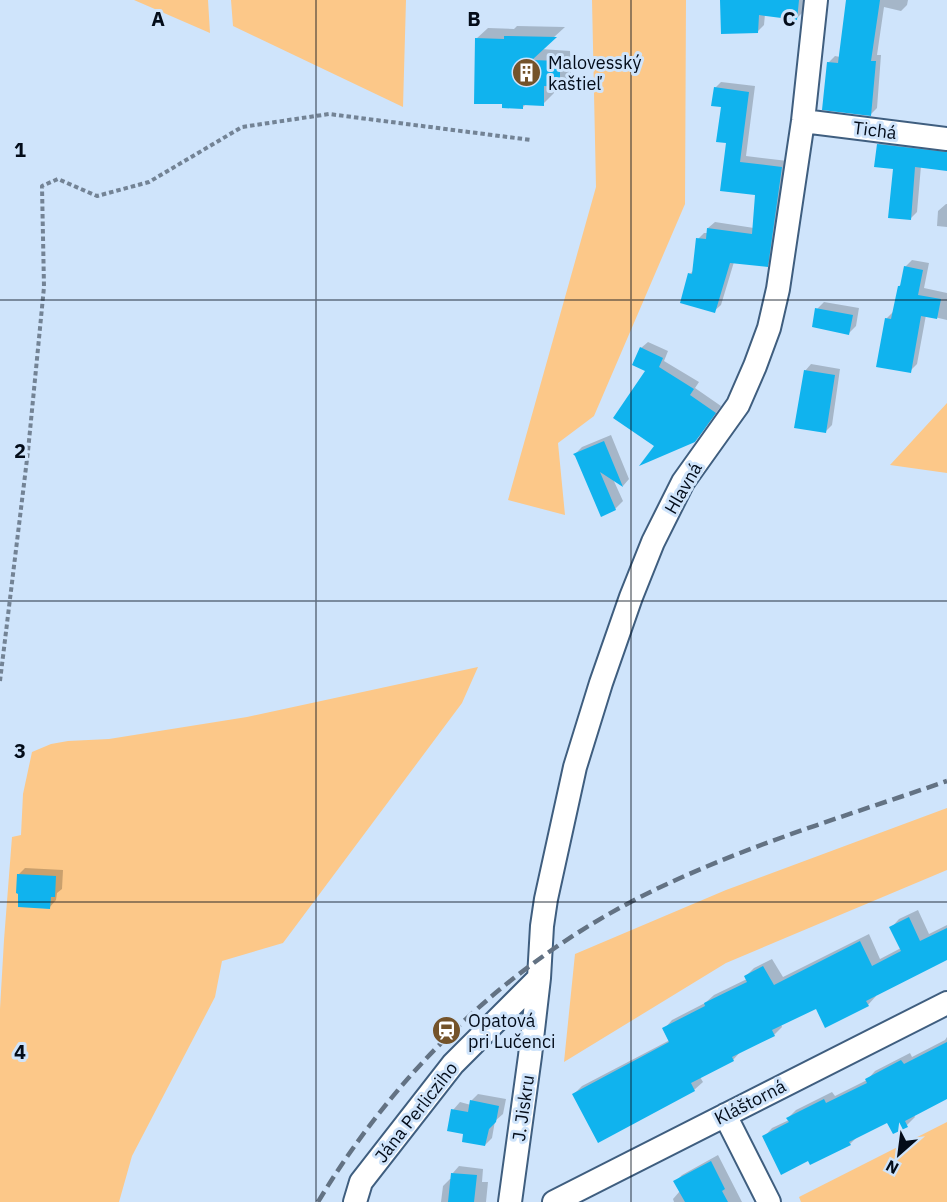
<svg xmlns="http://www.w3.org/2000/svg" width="947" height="1202" font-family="'IBM Plex Sans',sans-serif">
  <rect width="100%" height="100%" fill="#cfe4fb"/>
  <!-- green -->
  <path fill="#fcc889" d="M134 0H208L210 33Z
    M231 0H406L403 107 233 26Z
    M592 0H686L685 204 594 416 558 443 565 515 508 500 596 187Z
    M947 403V473L890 465Z
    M478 667 462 703 283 943 222 961 215 997 132 1156 119 1202H0V1009L4 940 12 837 21 835 23 794 32 752 51 744 68 741 109 739 247 717Z
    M947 808V870L726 963 564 1062 575 954 726 890Z
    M947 1122V1202H801L799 1197Z"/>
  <!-- shadow -->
  <path fill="#0003" d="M721 0H804L803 12 796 19 765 14 764 25 757 32Z
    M866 0H908L907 5 901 11 884 7 877 55H881L877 108 871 114 828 63 835 56 840 57Z
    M517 26 565 27 541 49 570 51 571 75 560 86 554 85V93L543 104H526L523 107 476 39 488 28 514 29Z
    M721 82 755 86 746 156 788 161 773 259 767 266 734 262 721 305 714 311 690 274 694 270 698 239 704 233H708V228L715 222 754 228 757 194 727 142 722 105 715 88Z
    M884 138 947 146V169L921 166 917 212 911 218 894 168 878 145Z
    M946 204H947V227L937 226 938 211Z
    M912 260 929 263 924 288 947 293V320L926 315 917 364 910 371 886 319 894 311 899 286 902 284 905 267Z
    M824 302 859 308 856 326 849 333 817 309Z
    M648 342 668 351 664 361 699 382 695 388 721 406 701 434 694 441 656 445 647 371 641 348Z
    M811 364 840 369 832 425 826 431 805 371Z
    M611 435 629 479 623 486 613 479 623 501 615 509 602 515 575 454 582 447Z
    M25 868 63 870 62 889 57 893 56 900 49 908 20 892 18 875Z
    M918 910 929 934 947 925V958L875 995 876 996 868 1005 817 1007 781 1024 782 1027 774 1035 741 1051 733 1060 700 1077 703 1082 694 1090 574 1094 582 1086 670 1040 664 1029 672 1020 705 1003 714 995 747 979 746 976 754 968 772 959 783 977 869 934 880 959 901 948 891 928 899 919Z
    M947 1037V1094L914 1115 915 1117 907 1125 888 1120 857 1137 850 1144 809 1159 764 1137 772 1128 789 1120 788 1118 796 1110 832 1092 835 1096 867 1080 875 1071 910 1053 912 1057 945 1040Z
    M478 1094 506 1099 503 1114 495 1121 492 1138 485 1145 465 1132 453 1110 460 1102 471 1105V1101Z
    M718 1155 742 1202H674L673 1199 680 1191 675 1182 682 1175Z
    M459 1166 483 1169 482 1182H488L486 1202H441L443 1186 450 1179H452V1174Z"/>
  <!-- building -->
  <path fill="#10b3ee" d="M720 0H799L797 20 759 15 758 33 721 34Z
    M846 0H880L871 61H876L871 116 822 110 827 62 838 63Z
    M504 36 557 37 532 60 560 61V87L544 86V106L523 105V109L502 108V104H474L475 38 504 39Z
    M714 87 749 92 740 162 782 167 768 267 730 263 715 313 680 303 688 273 692 274 696 238 706 239 707 228 752 234 755 195 720 191 726 143 716 142 721 107 711 106Z
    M877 144 947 152V171L915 167 911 220 888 218 893 169 874 167Z
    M904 266 923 270 918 295 941 299 937 319 921 316 911 373 876 367 885 318 891 319 898 286H900Z
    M815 308 853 315 849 335 812 327Z
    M640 347 663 358 659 367 694 389 690 395 716 413 695 442 639 466 654 446 613 418 645 371 632 365Z
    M804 370 835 375 826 433 794 428Z
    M604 441 623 487 600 472 616 510 601 517 575 456 573 454Z
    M17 874 56 876 55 897H51L50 909 18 907V894L16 893Z
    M909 917 920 941 947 928V960L866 1001 869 1006 825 1028 816 1009 772 1030 775 1036 732 1057 734 1061 691 1083 695 1091 598 1143 572 1094 669 1042 662 1028 705 1006 704 1003 747 982 744 976 763 966 774 985 860 941 872 966 901 951 889 927Z
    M947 1042V1099L905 1121 908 1127 893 1134 887 1123 849 1142 851 1145 810 1165 808 1161 781 1175 762 1136 789 1122 786 1118 824 1099 826 1103 867 1083 865 1079 901 1060 904 1064Z
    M470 1100 499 1106 496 1122 489 1129 485 1146 462 1142 463 1134 447 1131 451 1109 468 1112Z
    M711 1161 725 1189 722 1191 728 1202H685L673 1181Z
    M451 1173 477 1175 474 1202H448Z"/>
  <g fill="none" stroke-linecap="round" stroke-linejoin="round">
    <defs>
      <path id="street" d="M803 121 947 139
        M725 1115 769 1202
        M355 1202 361 1182 453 1064 539 978
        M510 1202 530 1056 539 978 542 926 546 899 575 767 601 683 631 597 653 542 683 482 738 405 755 366 769 328 778 289 803 121 816 0
        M554 1202 947 1003"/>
    </defs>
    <!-- street casing -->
    <use href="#street" stroke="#3f5e7f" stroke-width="26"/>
    <!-- path -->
    <path stroke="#738395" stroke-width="4" stroke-dasharray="4.5 3" stroke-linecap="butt" d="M0 681 28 451 44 287 42 186 58 179 97 196 149 182 242 127 329 114 531 140"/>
    <!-- street -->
    <use href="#street" stroke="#fff" stroke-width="22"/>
    <!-- rail -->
    <path stroke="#637283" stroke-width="4.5" stroke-dasharray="12 6" stroke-linecap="butt" d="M318 1202C403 1060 527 946 678 879 764 840 858 812 947 781"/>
  </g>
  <!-- grid -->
  <path fill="none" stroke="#030c19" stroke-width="1.5" stroke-opacity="0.55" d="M316 0V1202M631 0V1202M0 300H947M0 601H947M0 902H947"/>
  <!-- icons -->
  <defs>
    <symbol id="building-disc" viewBox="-11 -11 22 22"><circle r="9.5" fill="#74532a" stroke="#cfe4fb"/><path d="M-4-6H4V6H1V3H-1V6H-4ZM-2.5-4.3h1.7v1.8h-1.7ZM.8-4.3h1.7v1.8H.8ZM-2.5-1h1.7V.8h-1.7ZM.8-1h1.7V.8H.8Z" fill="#fff"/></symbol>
    <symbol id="station-disc" viewBox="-11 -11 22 22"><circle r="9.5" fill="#74532a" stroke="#cfe4fb"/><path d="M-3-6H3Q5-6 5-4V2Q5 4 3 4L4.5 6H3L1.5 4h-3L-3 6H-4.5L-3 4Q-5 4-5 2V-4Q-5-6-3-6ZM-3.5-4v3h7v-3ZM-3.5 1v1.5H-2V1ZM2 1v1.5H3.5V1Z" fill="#fff"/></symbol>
  </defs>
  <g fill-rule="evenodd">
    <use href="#building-disc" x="510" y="56" width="33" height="33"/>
    <use href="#station-disc" x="430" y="1014" width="33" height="33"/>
  </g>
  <g text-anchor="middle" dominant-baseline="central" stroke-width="6" stroke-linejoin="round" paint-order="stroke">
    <!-- poi labels -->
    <g font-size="18" fill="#030c19" stroke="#cfe4fb" text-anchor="start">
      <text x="548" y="62">Malovesský<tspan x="548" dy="21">kaštieľ</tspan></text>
      <text x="468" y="1020">Opatová<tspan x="468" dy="21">pri Lučenci</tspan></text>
    </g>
    <!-- street labels -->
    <g font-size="18" fill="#030c19" stroke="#cfe4fb">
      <text transform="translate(875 130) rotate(7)">Tichá</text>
      <text transform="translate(683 488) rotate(-60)">Hlavná</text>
      <text transform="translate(750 1102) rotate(-27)">Kláštorná</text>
      <text transform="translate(523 1108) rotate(-82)">J. Jiskru</text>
      <text transform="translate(416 1112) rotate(-52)">Jána Perlicziho</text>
    </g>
  </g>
  <g font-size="20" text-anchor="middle" font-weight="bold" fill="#030c19" stroke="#cfe4fb" stroke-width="6" stroke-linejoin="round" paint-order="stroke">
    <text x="158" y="26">A</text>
    <text x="474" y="26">B</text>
    <text x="789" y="26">C</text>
    <text x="20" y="157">1</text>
    <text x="20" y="458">2</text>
    <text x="20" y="758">3</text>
    <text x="20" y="1059">4</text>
  </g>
  <!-- north arrow -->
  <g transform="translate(899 1154) rotate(208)" stroke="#cfe4fb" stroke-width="4.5" paint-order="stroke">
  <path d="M0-4.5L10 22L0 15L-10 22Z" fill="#030c19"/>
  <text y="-9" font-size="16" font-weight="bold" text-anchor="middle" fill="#030c19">N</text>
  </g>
</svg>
